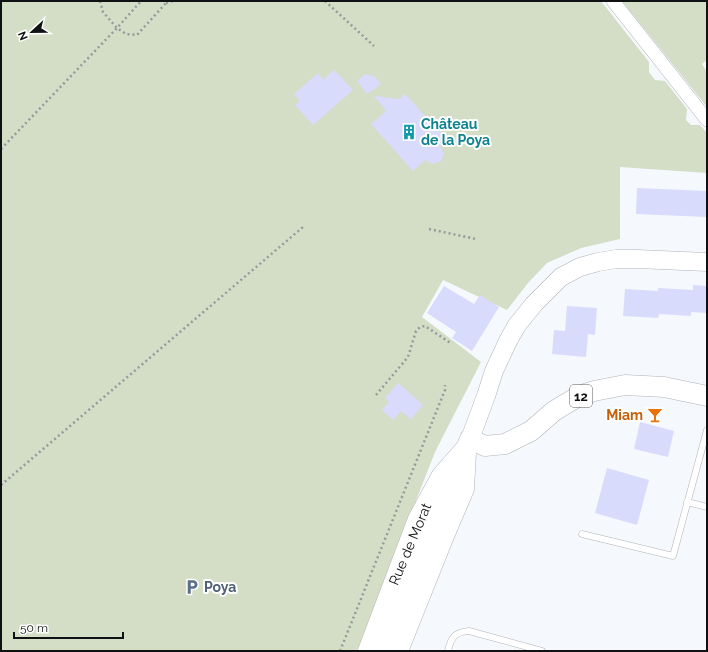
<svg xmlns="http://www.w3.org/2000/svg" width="708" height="652" font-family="Raleway,sans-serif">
  <rect width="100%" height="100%" fill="#f5f8fd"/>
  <!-- green -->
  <path fill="#d4ddc6" d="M1 1H601L649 62V72L655 80 665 81 687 109 686 120 691 125H700L707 133V173L620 167V239L581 248 547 263 528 283 507 310 443 280 422 317 481 362 435 452 357 651H1Z
    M622 1H707V60L702 64 707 72V107Z"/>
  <!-- building -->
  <path fill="#d9dbfd" d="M334 70 353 90 313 125 295 105 300 101 294 94 318 73 323 80Z
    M365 74 374 76 381 84 367 94 357 81Z
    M405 94 447 140 440 146 444 154 441 161 432 164 425 160 413 171 371 124 386 111 374 96 399 99Z
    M637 188 707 191V217L636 214Z
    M693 285 707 286V313L691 312V316L659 314 658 318 623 316 625 289 658 291V288L693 290Z
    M444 286 474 304 480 295 499 307 472 351 452 338 456 332 427 313Z
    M567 306 597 308 595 335 588 334 586 357 552 354 554 330 565 331Z
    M398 383 423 405 411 419 401 411 393 420 382 410 389 402 385 398Z
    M640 422 674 431 668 457 634 449Z
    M607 468 649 480 637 525 595 513Z"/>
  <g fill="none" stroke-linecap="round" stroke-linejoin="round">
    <defs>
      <path id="service" d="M687 502 707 507
        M582 534 673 556 707 430
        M448 651C451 637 455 632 469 631L542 651"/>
      <path id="minor" d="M613 1 707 120"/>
      <path id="secondary" d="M470 439 486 396 494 371 508 341 517 325 534 304 561 277 580 267 598 262 616 259H637L707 262
        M367 651 417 519 441 475 464 449
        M399 651 445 536 465 489 467 452"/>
      <path id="primary" d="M384 651 470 439 485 446 505 444 531 431 554 411 579 396 594 391 625 385 664 387 707 396"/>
    </defs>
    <!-- service casing -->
    <use href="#service" stroke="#b0b3b7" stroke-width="7"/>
    <!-- minor casing -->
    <use href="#minor" stroke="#b0b3b7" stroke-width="14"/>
    <!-- secondary casing -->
    <use href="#secondary" stroke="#b0b3b7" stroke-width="19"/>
    <!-- primary casing -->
    <use href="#primary" stroke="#b0b3b7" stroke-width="21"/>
    <!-- path -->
    <path stroke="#97999d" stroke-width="2.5" stroke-dasharray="2 3" stroke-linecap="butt" d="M100 1 103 12 117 28 126 34 137 35 166 3V1
      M325 1 374 46
      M166 3 173 1
      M1 149 117 28 141 1
      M429 229 476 239
      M376 395 408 357 416 331 420 327 425 326 452 344
      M1 485 303 227
      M111 651V650
      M340 651 445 390V385"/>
    <!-- service -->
    <use href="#service" stroke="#fff" stroke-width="6"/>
    <!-- minor -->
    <use href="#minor" stroke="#fff" stroke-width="13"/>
    <!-- secondary -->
    <use href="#secondary" stroke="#fff" stroke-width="18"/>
    <!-- primary -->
    <use href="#primary" stroke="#fff" stroke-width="20"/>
  </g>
  <!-- icons -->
  <defs>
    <symbol id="building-bare" viewBox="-9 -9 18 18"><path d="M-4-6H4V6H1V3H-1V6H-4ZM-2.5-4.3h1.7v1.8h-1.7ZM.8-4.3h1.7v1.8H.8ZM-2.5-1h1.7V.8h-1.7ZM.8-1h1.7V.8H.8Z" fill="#0f9aa8" stroke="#fff" stroke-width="2.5" paint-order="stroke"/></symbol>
    <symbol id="bar-bare" viewBox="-9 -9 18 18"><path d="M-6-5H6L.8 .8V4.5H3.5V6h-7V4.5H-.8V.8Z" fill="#e8710a" stroke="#fff" stroke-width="2.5" paint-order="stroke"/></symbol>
    <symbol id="parking-bare" viewBox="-9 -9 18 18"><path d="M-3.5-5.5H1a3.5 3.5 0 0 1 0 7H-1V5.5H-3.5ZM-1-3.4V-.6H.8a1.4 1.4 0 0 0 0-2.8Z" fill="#5c6f8a" stroke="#fff" stroke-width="2.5" paint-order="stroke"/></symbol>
  </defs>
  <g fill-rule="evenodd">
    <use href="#building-bare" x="398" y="121" width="22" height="22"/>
    <use href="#bar-bare" x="644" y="404" width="22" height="22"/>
    <use href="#parking-bare" x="181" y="576" width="22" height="22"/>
  </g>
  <g text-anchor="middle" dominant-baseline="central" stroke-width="4" stroke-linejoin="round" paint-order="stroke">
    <!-- shield labels -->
    <rect fill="#fff" stroke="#58585a" stroke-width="1" x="570" y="385" width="22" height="22" rx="3"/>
    <g font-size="13" font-weight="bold" fill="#101113">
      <text x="581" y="396">12</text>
    </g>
    <!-- culture labels -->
    <g font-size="14" font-weight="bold" fill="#0d838f" stroke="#fff" text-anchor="start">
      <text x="421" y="124">Château<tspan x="421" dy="16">de la Poya</tspan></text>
    </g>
    <!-- food labels -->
    <g font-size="14" font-weight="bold" fill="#c56008" stroke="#fff" text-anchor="end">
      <text x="643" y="415">Miam</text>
    </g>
    <!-- street labels -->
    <g font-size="14" fill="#101113" stroke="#fff">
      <text transform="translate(410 544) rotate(-67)">Rue de Morat</text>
    </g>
    <!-- service labels -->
    <g font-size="14" font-weight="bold" fill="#4e5e75" stroke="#fff" text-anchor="start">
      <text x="204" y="587">Poya</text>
    </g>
  </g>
  <!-- border -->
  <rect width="708" height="652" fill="none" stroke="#101113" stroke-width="4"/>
  <!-- north arrow -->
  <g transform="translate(32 32) rotate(248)" stroke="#ffffff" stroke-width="3" paint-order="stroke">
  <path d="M0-3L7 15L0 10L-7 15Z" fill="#101113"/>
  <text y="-6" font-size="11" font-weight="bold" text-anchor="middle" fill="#101113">N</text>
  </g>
  <!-- scale -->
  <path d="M14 632v6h109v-6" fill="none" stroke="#101113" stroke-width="2"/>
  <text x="20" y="632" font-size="12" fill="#101113" stroke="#ffffff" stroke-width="3" paint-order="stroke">50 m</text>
</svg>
